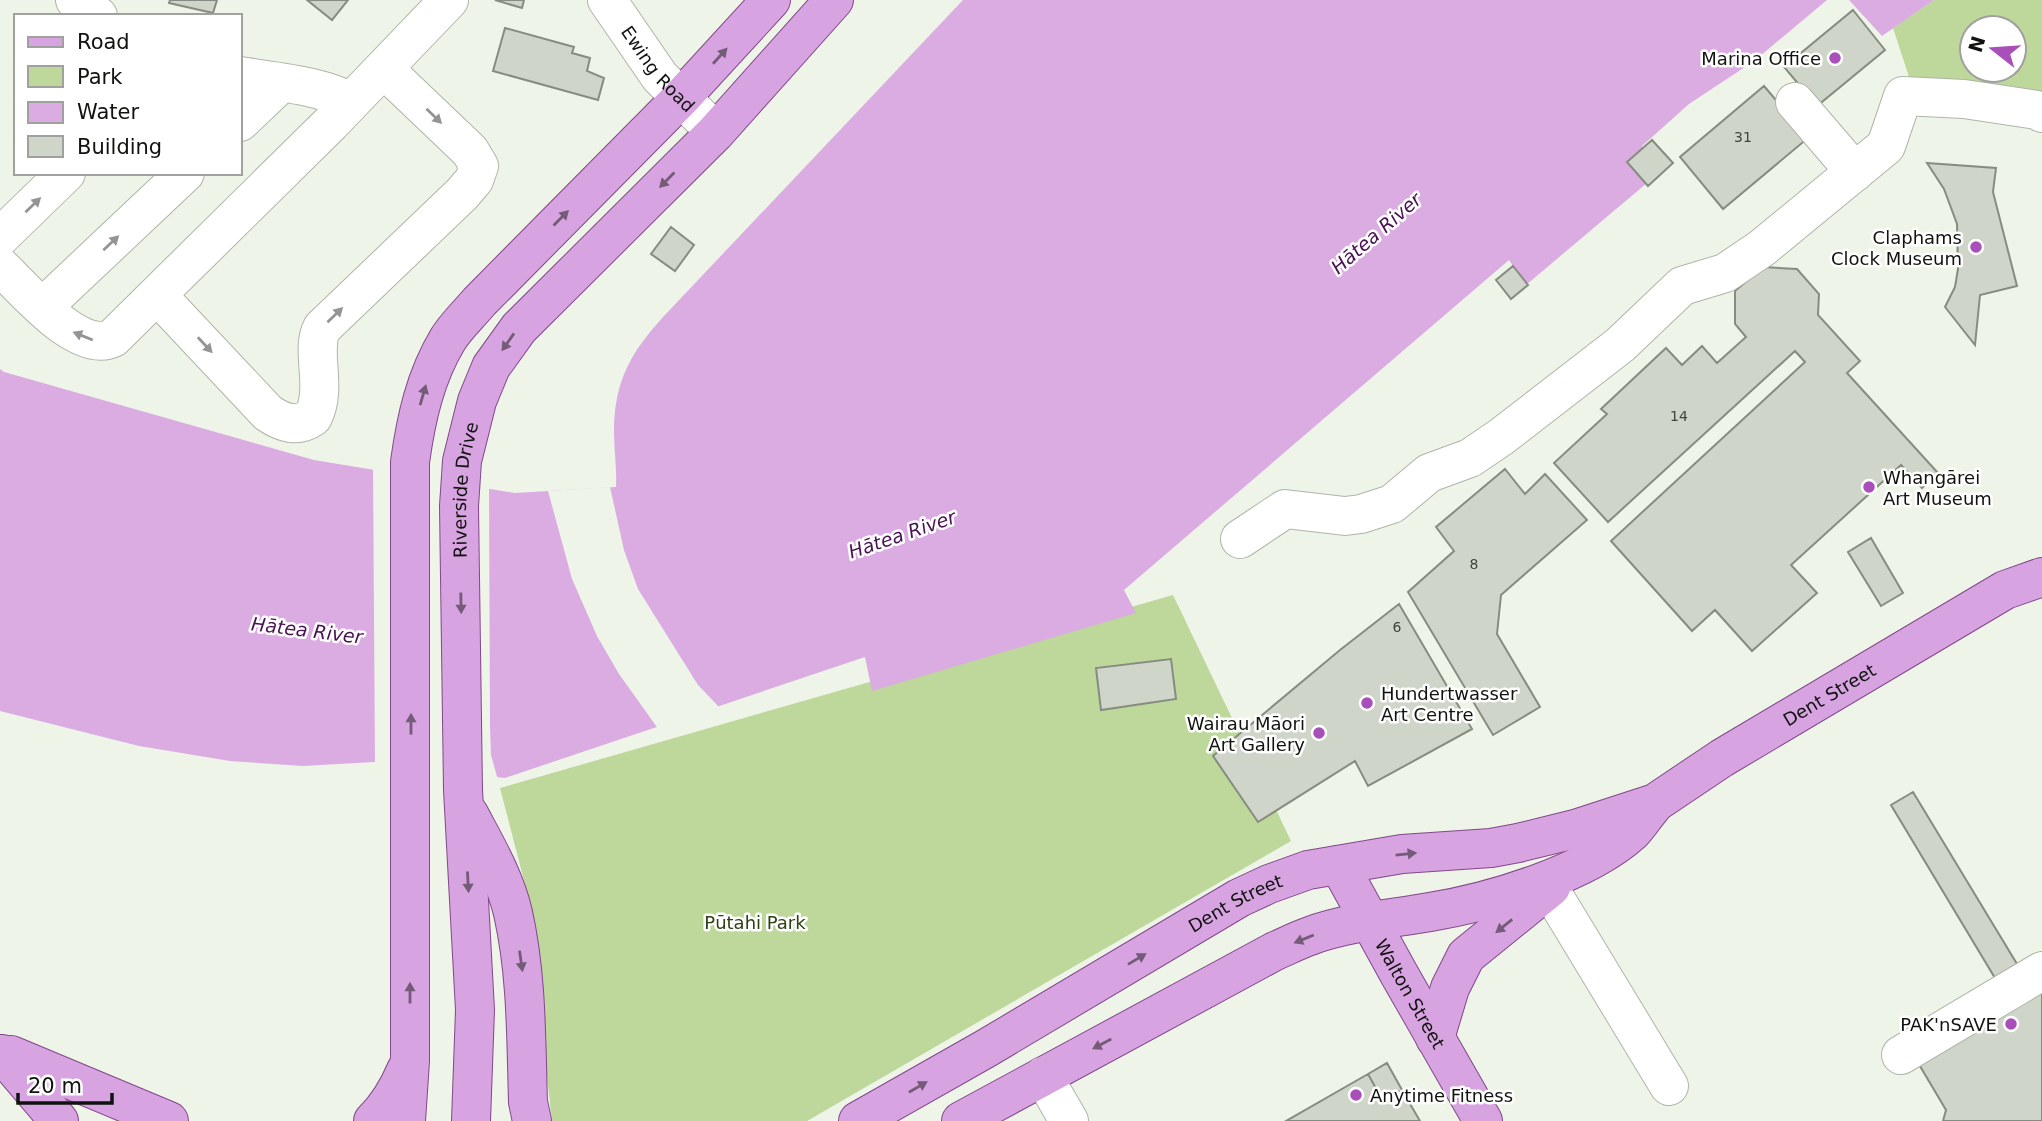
<svg xmlns="http://www.w3.org/2000/svg" width="2042" height="1121" font-family="'DejaVu Sans',sans-serif">
  <rect width="100%" height="100%" fill="#eef4e7"/>
  <!-- green -->
  <path fill="#bdd89a" fill-rule="evenodd" d="M1934 0H2042V104L1914 92 1893 28ZM1972 28H2014V70H1972Z
    M1173 595 1291 841 807 1121H552L527 892 500 788Z"/>
  <!-- water -->
  <path fill="#daace2" d="M963 0H1827L1754 61 1689 104 1642 146 1660 172 1526 285 1509 260 1124 590 1136 613 872 691 865 657 505 778 374 762 303 766 230 761 139 746 0 711V369L4 372 314 460 515 493 616 487C617 469 614 450 614 432 614 381 631 352 664 316Z
    M1849 0H1934L1882 36Z"/>
  <!-- pier -->
  <path fill="#eef4e7" d="M373 466 489 485 490 727 491 755 498 780 375 765Z
    M610 487 624 550 638 589 698 685 721 709 659 730 619 674 597 636 572 579 548 491Z"/>
  <!-- building -->
  <path fill="#d0d5c9" stroke="#878c80" stroke-width="2" d="M170 0H217L213 13 169 3Z
    M307 0H348L332 20Z
    M495 0H524L522 8Z
    M1853 10 1885 50 1817 106 1784 67Z
    M505 28 574 47 572 53 590 58 587 71 604 78 598 100 493 71Z
    M1764 86 1808 138 1723 209 1680 157Z
    M1652 140 1673 163 1648 186 1627 162Z
    M1927 163 1996 168 1993 192 2017 286 1980 295 1975 345 1945 307 1955 287 1958 269 1957 224 1944 189Z
    M671 227 694 245 675 271 651 254Z
    M1513 266 1528 285 1511 299 1496 280Z
    M1763 267 1797 269 1819 294 1818 315 1860 361 1847 373 1938 473 1922 488 1901 465 1791 565 1817 593 1752 651 1715 610 1692 631 1611 541 1805 362 1795 351 1608 522 1554 463 1607 414 1601 409 1666 348 1682 365 1702 346 1717 363 1746 337 1735 324V291Z
    M1505 469 1525 494 1545 474 1587 520 1501 595 1497 634 1540 707 1493 735 1408 592 1454 551 1436 527Z
    M1871 538 1903 593 1881 606 1848 552Z
    M1399 604 1472 729 1368 786 1355 761 1258 822 1213 756 1340 650Z
    M1171 659 1176 699 1101 710 1096 668Z
    M1913 792 2017 964 1995 978 1891 805Z
    M2042 987V1121H1943L1946 1110 1917 1061Z
    M1387 1063 1402 1090 1383 1101 1368 1074Z
    M1368 1074 1383 1101 1402 1090 1420 1121H1286Z"/>
  <g fill="none" stroke-linecap="round" stroke-linejoin="round">
    <defs>
      <g id="minor">
        <path d="M75 0 98 16"/>
        <path id="s1" d="M607 0 660 77 716 132"/>
        <path d="M240 76C268 81 329 86 350 103"/>
        <path d="M1795 102 1855 172"/>
        <path d="M240 122 281 83"/>
        <path d="M0 237 66 173"/>
        <path d="M0 266C23 288 78 355 113 338L331 123 449 0"/>
        <path d="M158 296 268 413C283 423 297 428 313 417 328 387 310 350 322 328L462 194 474 180 479 166 470 151 384 69"/>
        <path d="M43 307 185 173"/>
        <path d="M1240 539 1285 509 1345 516 1361 514 1392 504 1429 473 1470 458 1501 437 1620 345 1682 286 1725 273 1762 248 1886 146 1903 96 1964 99 2037 110 2042 113"/>
        <path d="M1549 888 1669 1086"/>
        <path d="M1901 1055 2042 971"/>
        <path d="M1043 1076 1069 1121"/>
      </g>
      <g id="major">
        <path d="M469 814C486 846 505 878 513 913 527 975 526 1039 528 1102L532 1121"/>
        <path id="s2" d="M1339 865 1399 974 1483 1121"/>
        <path d="M1435 1038 1450 988 1466 956 1551 887"/>
        <path d="M2 1054 59 1121"/>
        <path d="M3 1056 11 1055 169 1121"/>
        <path d="M373 1121C388 1106 398 1089 406 1070"/>
        <path d="M406 1121 410 1061V462C416 419 425 377 448 339 456 326 469 314 479 302L681 98 771 0"/>
        <path id="s3" d="M471 1121 475 1010 463 790 459 506 462 461 477 401 491 367 519 328 716 132 834 0"/>
        <path id="s4" d="M858 1121 985 1049 1239 898 1269 884 1308 870 1402 854 1491 848 1518 843 1575 829 1655 803 1722 758 2005 590 2042 577"/>
        <path d="M961 1121 1275 951C1287 946 1298 940 1310 936 1347 922 1391 919 1430 912 1491 902 1586 874 1632 832 1639 825 1645 815 1652 807"/>
      </g>
    </defs>
    <!-- minor casing -->
    <use href="#minor" stroke="#afb5a8" stroke-width="40"/>
    <!-- major casing -->
    <use href="#major" stroke="#81488a" stroke-width="40"/>
    <!-- minor -->
    <use href="#minor" stroke="#fff" stroke-width="38"/>
    <!-- major -->
    <use href="#major" stroke="#d7a3e1" stroke-width="38"/>
  </g>
  <!-- one-way arrows -->
  <defs><path id="oneway-solid" d="M-6-.8H1V-3.2L6.5 0L1 3.2V.8H-6Z" transform="scale(1.75)"/></defs>
  <g fill="#745b78">
    <use href="#oneway-solid" transform="translate(720 56) rotate(-48)"/>
    <use href="#oneway-solid" transform="translate(667 180) rotate(135)"/>
    <use href="#oneway-solid" transform="translate(561 218) rotate(-45)"/>
    <use href="#oneway-solid" transform="translate(508 342) rotate(125)"/>
    <use href="#oneway-solid" transform="translate(423 395) rotate(-74)"/>
    <use href="#oneway-solid" transform="translate(461 603) rotate(89)"/>
    <use href="#oneway-solid" transform="translate(411 724) rotate(-90)"/>
    <use href="#oneway-solid" transform="translate(1406 854) rotate(-6)"/>
    <use href="#oneway-solid" transform="translate(468 882) rotate(87)"/>
    <use href="#oneway-solid" transform="translate(1504 926) rotate(141)"/>
    <use href="#oneway-solid" transform="translate(1304 939) rotate(158)"/>
    <use href="#oneway-solid" transform="translate(1137 959) rotate(-31)"/>
    <use href="#oneway-solid" transform="translate(521 961) rotate(82)"/>
    <use href="#oneway-solid" transform="translate(410 993) rotate(-90)"/>
    <use href="#oneway-solid" transform="translate(1102 1044) rotate(152)"/>
    <use href="#oneway-solid" transform="translate(918 1087) rotate(-30)"/>
  </g>
  <g fill="#949593">
    <use href="#oneway-solid" transform="translate(434 116) rotate(44)"/>
    <use href="#oneway-solid" transform="translate(33 205) rotate(-44)"/>
    <use href="#oneway-solid" transform="translate(111 243) rotate(-43)"/>
    <use href="#oneway-solid" transform="translate(335 315) rotate(-44)"/>
    <use href="#oneway-solid" transform="translate(83 336) rotate(-158)"/>
    <use href="#oneway-solid" transform="translate(205 345) rotate(47)"/>
  </g>
  <!-- markers -->
  <g fill="#a94fba" stroke="#fff" stroke-width="2.5">
    <circle cx="1835" cy="58" r="7"/>
    <circle cx="1976" cy="247" r="7"/>
    <circle cx="1869" cy="487" r="7"/>
    <circle cx="1367" cy="703" r="7"/>
    <circle cx="1319" cy="733" r="7"/>
    <circle cx="2011" cy="1024" r="7"/>
    <circle cx="1356" cy="1095" r="7"/>
  </g>
  <g text-anchor="middle" dominant-baseline="central" stroke-width="5" stroke-linejoin="round" paint-order="stroke">
    <!-- number labels -->
    <g font-size="14" fill="#41443e">
      <text x="1743" y="137">31</text>
      <text x="1679" y="416">14</text>
      <text x="1474" y="564">8</text>
      <text x="1397" y="627">6</text>
    </g>
    <!-- poi labels -->
    <g font-size="18" fill="#11130f" stroke="#fff" text-anchor="end">
      <text x="1821" y="58">Marina Office</text>
      <text x="1962" y="237">Claphams<tspan x="1962" dy="21">Clock Museum</tspan></text>
      <text x="1883" y="477" text-anchor="start">Whangārei<tspan x="1883" dy="21">Art Museum</tspan></text>
      <text x="1381" y="693" text-anchor="start">Hundertwasser<tspan x="1381" dy="21">Art Centre</tspan></text>
      <text x="1305" y="723">Wairau Māori<tspan x="1305" dy="21">Art Gallery</tspan></text>
      <text x="1997" y="1024">PAK'nSAVE</text>
      <text x="1370" y="1095" text-anchor="start">Anytime Fitness</text>
    </g>
    <!-- street labels -->
    <g font-size="18" fill="#11130f" stroke="#fff">
      <text stroke="none"><textPath href="#s1" startOffset="86">Ewing Road</textPath></text>
      <text stroke="none"><textPath href="#s3" startOffset="632">Riverside Drive</textPath></text>
      <text stroke="none"><textPath href="#s4" startOffset="1076">Dent Street</textPath></text>
      <text stroke="none"><textPath href="#s4" startOffset="436">Dent Street</textPath></text>
      <text stroke="none"><textPath href="#s2" startOffset="147">Walton Street</textPath></text>
    </g>
    <!-- park labels -->
    <g font-size="18" fill="#2e3f11" stroke="#fff">
      <text x="755" y="922">Pūtahi Park</text>
    </g>
    <!-- water labels -->
    <g font-size="19" font-style="italic" fill="#481252" stroke="#fff">
      <text transform="translate(1376 233) rotate(-41)">Hātea River</text>
      <text transform="translate(902 534) rotate(-19)">Hātea River</text>
      <text transform="translate(307 630) rotate(7)">Hātea River</text>
    </g>
  </g>
  <!-- legend -->
  <rect x="14" y="14" width="228" height="161" fill="#ffffff" stroke="#a0a19f" stroke-width="2"/>
  <rect x="28" y="37" width="35" height="10" fill="#d7a3e1" stroke="#a0a19f" stroke-width="2"/>
  <text x="77" y="49" font-size="21" fill="#11130f">Road</text>
  <rect x="28" y="66" width="35" height="21" fill="#bdd89a" stroke="#a0a19f" stroke-width="2"/>
  <text x="77" y="84" font-size="21" fill="#11130f">Park</text>
  <rect x="28" y="102" width="35" height="21" fill="#daace2" stroke="#a0a19f" stroke-width="2"/>
  <text x="77" y="119" font-size="21" fill="#11130f">Water</text>
  <rect x="28" y="136" width="35" height="21" fill="#d0d5c9" stroke="#a0a19f" stroke-width="2"/>
  <text x="77" y="154" font-size="21" fill="#11130f">Building</text>
  <!-- north arrow -->
  <g transform="translate(1993 49) rotate(287)"><circle r="33" fill="#ffffff" stroke="#a0a19f" stroke-width="2"/>
  <path d="M0-5L12 26L0 18L-12 26Z" fill="#a94fba"/>
  <text y="-10" font-size="19" font-weight="bold" text-anchor="middle" fill="#11130f">N</text>
  </g>
  <!-- scale -->
  <path d="M18 1093v10h94v-10" fill="none" stroke="#11130f" stroke-width="3.5"/>
  <text x="28" y="1093" font-size="21" fill="#11130f" stroke="#ffffff" stroke-width="5" paint-order="stroke">20 m</text>
</svg>
